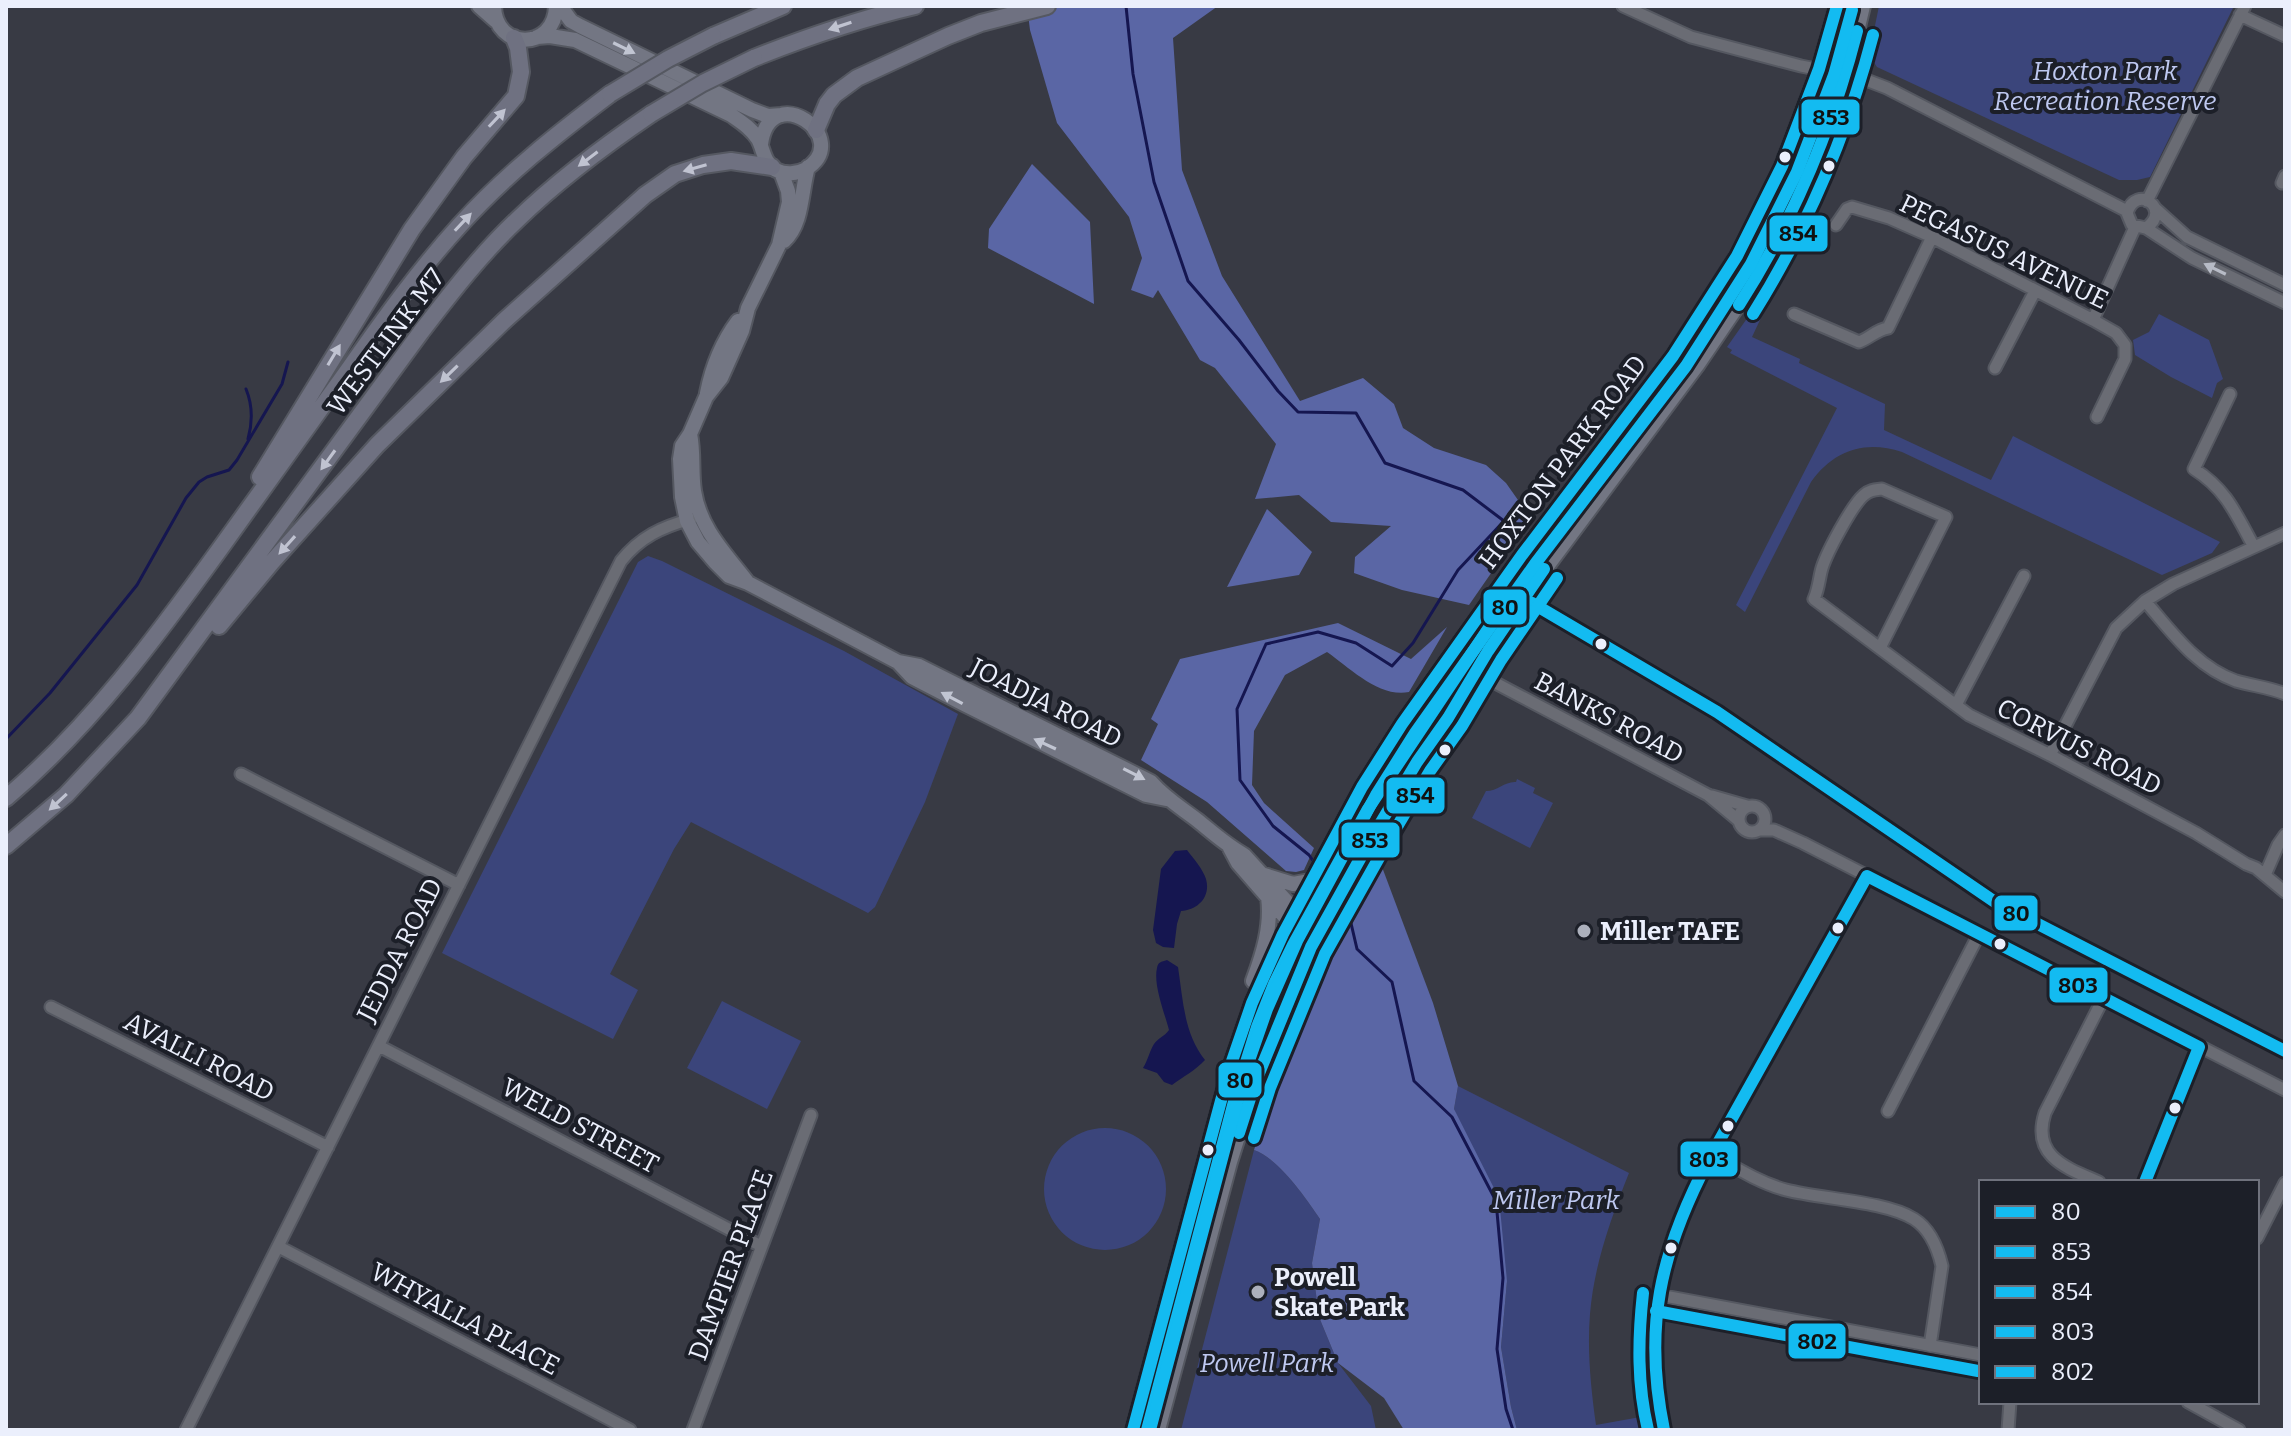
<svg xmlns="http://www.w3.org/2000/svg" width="2291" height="1436" font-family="Bitter,serif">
  <rect width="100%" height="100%" fill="#383a44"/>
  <!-- green -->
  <path fill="#3b457b" d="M1879 6H2234L2150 177 2137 180H2119L1877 67 1869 55Z
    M1763 289 1769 292 1766 296 1762 295 1756 309 1759 311 1763 298V303L1767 305 1752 337 1800 359 1799 363 1885 404 1884 430 1991 480 2013 436 2220 542 2212 553 2162 575 1902 452C1865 440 1834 450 1811 482L1745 612 1736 605 1837 408 1730 353 1732 350 1727 347 1748 317Z
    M2159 314 2209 340 2223 379 2217 383 2212 398 2171 377 2135 355 2133 340 2149 332Z
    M648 556 662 561 844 651 958 714 925 802 875 907 868 913 691 822 674 849 610 974 638 990 613 1039 442 953 638 562Z
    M1517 779 1535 788 1533 793 1553 803 1530 848 1472 818 1486 791C1498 791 1505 781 1516 782Z
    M722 1001 801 1041 767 1109 687 1068Z
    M1458 1086 1629 1173C1611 1218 1594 1265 1590 1314 1587 1351 1591 1389 1596 1425L1646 1416 1650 1430H1517L1511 1407 1501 1347 1507 1281 1454 1109Z
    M1044 1189a61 61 0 1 1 122 0a61 61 0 1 1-122 0Z
    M1254 1150C1278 1158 1306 1198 1320 1219L1312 1263 1319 1317 1338 1363 1371 1406 1376 1430H1181Z"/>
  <!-- forest -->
  <path fill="#5a66a5" d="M1027 6H1218L1173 38 1182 170 1222 276 1300 401 1363 378 1394 404 1403 428 1434 448 1486 465 1506 483 1530 517 1469 605 1402 590 1354 573 1355 557 1391 526 1331 522 1299 495 1255 499 1276 444 1215 368 1200 360 1158 290 1153 298 1131 290 1142 258 1129 217 1057 123 1030 30Z
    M1032 164 1090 222 1094 304 988 248 989 229Z
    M1267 509 1312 552 1299 575 1227 587Z
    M1338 623 1411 659 1447 627 1409 692C1379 698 1350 668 1327 652L1285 675 1254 731 1252 785 1264 803 1314 848 1304 870 1296 872 1286 871 1207 802 1141 760 1158 724 1151 719 1180 659Z
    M1376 851 1433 1003 1458 1086 1454 1109 1499 1198 1507 1281 1501 1347 1511 1407 1517 1430H1404L1384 1398 1338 1363 1319 1317 1312 1263 1320 1219C1306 1198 1278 1158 1254 1150L1300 1005Z"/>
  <!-- water -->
  <path fill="#151650" d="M1187 850C1193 858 1203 869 1206 879 1211 897 1198 910 1181 911L1177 924 1174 948 1163 947 1156 943 1153 930 1161 869 1175 851Z
    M1167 960 1178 967C1183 1000 1184 1034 1205 1060 1196 1070 1184 1076 1172 1085L1164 1082 1157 1073 1143 1068C1148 1060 1150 1050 1154 1044 1158 1038 1165 1036 1169 1030 1165 1014 1153 985 1157 968 1158 962 1161 962 1167 960Z"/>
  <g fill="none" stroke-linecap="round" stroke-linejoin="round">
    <!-- stream -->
    <path stroke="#151650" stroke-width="3" d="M1126 6 1133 74 1154 182 1188 281 1239 340 1278 391 1298 412 1356 413 1385 463 1463 490 1504 521 1458 570 1413 643 1392 666 1356 643 1318 632 1266 644 1237 709 1240 780 1273 826 1309 855 1316 865
      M246 389C253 406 253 421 248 439
      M6 739 50 693 137 585 186 498 199 482 207 477 229 470 237 460 282 384 288 362
      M1322 874 1337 894
      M1342 900 1347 906 1357 949 1392 982 1414 1081 1452 1117 1496 1201 1503 1278 1497 1349 1506 1409 1513 1430"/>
    <defs>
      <path id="minor" d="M1623 6 1691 37 1801 66 1861 78 1887 88 2127 211
        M2240 15 2285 36
        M2282 183 2285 176
        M2147 201 2245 6
        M2156 209 2187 237 2285 285
        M1836 225 1847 209 1852 207 1889 218 1932 237 2093 320 2116 333 2125 345V359L2097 417
        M2146 228C2173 209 2136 183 2127 213L2132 225 2146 228 2192 258 2285 303
        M1794 314 1859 342C1870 338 1876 330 1888 328L1932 237
        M2093 320 2135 227
        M1995 368 2035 291
        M2230 394 2194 469C2226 489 2236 514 2254 547
        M2145 601C2172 632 2196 667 2236 681 2252 686 2269 687 2285 694
        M1880 648 1946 517 1882 489C1874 490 1870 490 1864 495 1852 505 1827 552 1822 568 1819 578 1819 588 1814 599L1969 715 2050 755 2196 833 2246 864 2256 868 2285 892
        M1448 658 1708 795 1738 820
        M1956 705 2024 576
        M2050 755 2116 628 2145 601 2173 584 2285 533
        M241 774 459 885
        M1712 796 1747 806
        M1739 819a13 13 0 1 1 26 0a13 13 0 1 1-26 0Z
        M1760 830H1774L1803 843 2285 1090
        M2265 875 2278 845 2285 835
        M51 1007 328 1147
        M379 1046 761 1246
        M1888 1111 1979 934
        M1713 1155C1736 1168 1760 1183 1786 1190 1821 1199 1885 1201 1914 1219 1930 1229 1938 1249 1942 1266L1930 1346
        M2099 1182C2067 1168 2031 1157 2045 1113L2104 997
        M2145 1182 2199 1047
        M2257 1238 2285 1183
        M279 1247 630 1430
        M1659 1295 1981 1355
        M2188 1402 2239 1430
        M186 1430 621 561C640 537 662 527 691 519
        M693 1430 811 1115
        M1664 1430C1646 1359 1653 1281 1682 1215 1703 1166 1732 1121 1757 1075 1794 1009 1830 942 1867 876
        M2008 1430 2010 1402"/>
      <path id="major" d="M479 6 496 21
        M494 6C495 51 555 51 556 6
        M560 6 571 21 580 26 752 110 768 116 782 115
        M537 37 550 36 575 40 731 115C741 122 751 128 758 139 764 150 763 162 776 170 785 175 797 174 806 169 855 138 770 78 761 144
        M781 172 788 191 789 202 779 245 748 308 742 331 721 378 706 397 690 434 682 446 680 459 682 497 687 521 698 542 715 562 729 576 748 583 898 662 919 666 1151 782C1165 798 1180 807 1197 820 1212 832 1226 845 1244 855L1318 936
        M784 241C803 224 801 190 808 167
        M707 393C712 368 723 341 738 321
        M690 434C694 453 691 472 694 491 700 529 725 553 748 583
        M898 662 912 677 964 704 1146 795 1166 799
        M1230 848 1238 863 1311 947
        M1261 874 1293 884 1310 881
        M1253 981C1263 954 1272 926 1268 897
        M1133 1430 1230 1067 1252 1003 1283 934 1362 787 1402 724 1522 555 1673 356 1711 299 1737 256 1782 166 1819 69 1837 6
        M1158 1430 1230 1162 1255 1083 1290 994 1311 947 1393 801 1417 762 1448 718 1488 651 1542 573 1698 364 1755 280 1788 219 1822 145 1851 56 1863 6"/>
      <path id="highway" d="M713 36 783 6
        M754 58C807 37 859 19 915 6
        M816 130 827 104 834 95 857 78 948 36 981 23 1047 6
        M260 477 412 229 464 157 516 96 521 72 518 48 514 38
        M219 626 272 562 377 445 505 320 645 195 675 174 703 165 731 161 772 167
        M6 798C91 726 157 636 222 546 264 487 307 428 349 369 384 319 419 270 460 225 505 175 557 134 610 94
        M6 846 66 795 138 718 421 332C451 293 481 254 517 220 558 180 604 146 651 114"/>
    </defs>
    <!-- minor casing -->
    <use href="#minor" stroke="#555861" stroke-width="15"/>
    <!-- major casing -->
    <use href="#major" stroke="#555861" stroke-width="18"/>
    <!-- highway casing -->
    <use href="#highway" stroke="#555861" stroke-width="20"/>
    <!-- minor -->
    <use href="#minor" stroke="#6a6c74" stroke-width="11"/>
    <!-- major -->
    <use href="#major" stroke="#737683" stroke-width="14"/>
    <!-- highway -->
    <use href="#highway" stroke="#6f7181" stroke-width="16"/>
    <defs>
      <path id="highway-bridge" d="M610 94 668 59 713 36
        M651 114 703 83 754 58"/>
    </defs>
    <!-- highway-bridge casing -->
    <use href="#highway-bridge" stroke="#555861" stroke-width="20" stroke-linecap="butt"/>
    <!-- highway-bridge -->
    <use href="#highway-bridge" stroke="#6f7181" stroke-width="16"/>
    <defs>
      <path id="bus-1" d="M1147 1430 1236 1094 1257 1027 1274 984 1293 945 1368 809 1496 617C1506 603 1515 597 1532 603L1717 712 1995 902 2285 1051"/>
      <path id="bus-2" d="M1739 305C1794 219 1832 129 1857 31
        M1239 1133 1255 1083 1311 947 1371 839 1417 762 1448 718 1488 651 1544 569
        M1133 1430 1230 1067 1252 1003 1283 934 1362 787 1402 724 1522 555 1673 356 1737 256 1782 166 1819 69 1837 6"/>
      <path id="bus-3" d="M1753 314C1808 226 1847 135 1873 35
        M1254 1138 1270 1088 1325 954 1385 847 1430 771 1462 726 1501 660 1557 578
        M1150 1430 1245 1072 1267 1009 1297 941 1376 795 1415 733 1535 564 1686 366 1751 264 1797 172 1834 75 1852 10"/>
      <path id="bus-4" d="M1664 1430C1643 1327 1660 1253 1708 1161L1867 876 2199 1047 2145 1182"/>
      <path id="bus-5" d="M1643 1293C1638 1339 1637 1384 1648 1430
        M1656 1311 1978 1371"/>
    </defs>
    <!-- bus-1 casing -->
    <use href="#bus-1" stroke="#1c1f28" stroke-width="18"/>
    <!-- bus-2 casing -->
    <use href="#bus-2" stroke="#1c1f28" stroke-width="18"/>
    <!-- bus-3 casing -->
    <use href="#bus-3" stroke="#1c1f28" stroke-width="18"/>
    <!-- bus-4 casing -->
    <use href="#bus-4" stroke="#1c1f28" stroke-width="18"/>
    <!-- bus-5 casing -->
    <use href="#bus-5" stroke="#1c1f28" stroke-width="18"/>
    <!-- bus-1 -->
    <use href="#bus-1" stroke="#13bbf1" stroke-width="12"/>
    <!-- bus-2 -->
    <use href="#bus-2" stroke="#13bbf1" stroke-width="12"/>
    <!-- bus-3 -->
    <use href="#bus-3" stroke="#13bbf1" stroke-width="12"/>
    <!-- bus-4 -->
    <use href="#bus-4" stroke="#13bbf1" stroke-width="12"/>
    <!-- bus-5 -->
    <use href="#bus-5" stroke="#13bbf1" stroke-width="12"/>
  </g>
  <!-- one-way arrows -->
  <defs><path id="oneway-solid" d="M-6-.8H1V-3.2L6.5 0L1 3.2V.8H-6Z" transform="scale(2)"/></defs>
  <g fill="#c0c3d1">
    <use href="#oneway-solid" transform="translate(840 26) rotate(162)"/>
    <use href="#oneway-solid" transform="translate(497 118) rotate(-47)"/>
    <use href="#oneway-solid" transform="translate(588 159) rotate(143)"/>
    <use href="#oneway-solid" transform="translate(695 168) rotate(164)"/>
    <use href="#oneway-solid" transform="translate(463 222) rotate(-47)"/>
    <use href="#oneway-solid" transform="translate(334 355) rotate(-59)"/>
    <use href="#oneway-solid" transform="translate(449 374) rotate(136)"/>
    <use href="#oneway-solid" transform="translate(328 460) rotate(126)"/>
    <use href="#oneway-solid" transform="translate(287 545) rotate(132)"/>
    <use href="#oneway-solid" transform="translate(58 802) rotate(137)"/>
  </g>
  <g fill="#c1c5d2">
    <use href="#oneway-solid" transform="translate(624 48) rotate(26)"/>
    <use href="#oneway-solid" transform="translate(952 698) rotate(-152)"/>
    <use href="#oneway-solid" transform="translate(1045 744) rotate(-155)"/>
    <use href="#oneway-solid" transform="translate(1134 774) rotate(27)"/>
  </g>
  <use fill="#b7bbc6" href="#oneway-solid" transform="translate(2215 269) rotate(-154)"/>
  <!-- markers -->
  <g fill="#ebeffc" stroke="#1c1f28" stroke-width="3">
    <circle cx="1785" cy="157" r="7"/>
    <circle cx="1829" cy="166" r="7"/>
    <circle cx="1601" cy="644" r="7"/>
    <circle cx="1445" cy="750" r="7"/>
    <circle cx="1838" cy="928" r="7"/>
    <circle cx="2000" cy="944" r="7"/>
    <circle cx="2175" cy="1108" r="7"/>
    <circle cx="1728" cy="1126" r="7"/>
    <circle cx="1208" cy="1150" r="7"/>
    <circle cx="1671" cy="1248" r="7"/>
  </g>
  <g fill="#acb0bc" stroke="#1c1f28" stroke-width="3">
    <circle cx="1584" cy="931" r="8"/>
    <circle cx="1258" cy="1292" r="8"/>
  </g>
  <g text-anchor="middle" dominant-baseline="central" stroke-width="8" stroke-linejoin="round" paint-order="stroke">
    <!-- park labels -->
    <g font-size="26" font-style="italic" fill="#bec8f0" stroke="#1c1f28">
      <text x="2105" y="71">Hoxton Park<tspan x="2105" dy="30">Recreation Reserve</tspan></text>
      <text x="1556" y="1200">Miller Park</text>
      <text x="1267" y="1363">Powell Park</text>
    </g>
    <!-- street labels -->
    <g font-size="26" fill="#ebeffc" stroke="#1c1f28">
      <text transform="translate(2004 252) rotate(26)">PEGASUS AVENUE</text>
      <text transform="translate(386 342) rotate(-53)">WESTLINK M7</text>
      <text transform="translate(1563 462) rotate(-53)">HOXTON PARK ROAD</text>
      <text transform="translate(1046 703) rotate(27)">JOADJA ROAD</text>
      <text transform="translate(1609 718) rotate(28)">BANKS ROAD</text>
      <text transform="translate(2079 747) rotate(27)">CORVUS ROAD</text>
      <text transform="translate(400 950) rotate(-63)">JEDDA ROAD</text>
      <text transform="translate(199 1057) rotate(27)">AVALLI ROAD</text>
      <text transform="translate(580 1126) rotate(28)">WELD STREET</text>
      <text transform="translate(731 1265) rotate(-70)">DAMPIER PLACE</text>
      <text transform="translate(465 1319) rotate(28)">WHYALLA PLACE</text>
    </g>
    <!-- poi labels -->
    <g font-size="26" font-weight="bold" fill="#ebeffc" stroke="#1c1f28" text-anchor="start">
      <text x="1600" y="931">Miller TAFE</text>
      <text x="1274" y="1277">Powell<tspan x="1274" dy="30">Skate Park</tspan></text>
    </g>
  </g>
  <g stroke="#1c1f28" stroke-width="3">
    <rect x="1800" y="98" width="61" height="38" rx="8" fill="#13bbf1"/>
    <rect x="1768" y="214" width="61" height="39" rx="8" fill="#13bbf1"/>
    <rect x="1482" y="588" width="46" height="38" rx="8" fill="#13bbf1"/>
    <rect x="1385" y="776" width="61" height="39" rx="8" fill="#13bbf1"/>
    <rect x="1340" y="821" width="61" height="38" rx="8" fill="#13bbf1"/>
    <rect x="1993" y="894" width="46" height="38" rx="8" fill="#13bbf1"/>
    <rect x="2048" y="966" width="61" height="38" rx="8" fill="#13bbf1"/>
    <rect x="1217" y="1061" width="46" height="38" rx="8" fill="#13bbf1"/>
    <rect x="1679" y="1140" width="60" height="38" rx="8" fill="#13bbf1"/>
    <rect x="1787" y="1322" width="60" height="38" rx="8" fill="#13bbf1"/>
  </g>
  <g font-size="22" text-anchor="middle" font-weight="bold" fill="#111">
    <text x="1831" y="125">853</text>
    <text x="1798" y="241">854</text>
    <text x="1505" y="615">80</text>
    <text x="1415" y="803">854</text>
    <text x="1370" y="848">853</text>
    <text x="2016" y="921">80</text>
    <text x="2078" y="993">803</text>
    <text x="1240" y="1088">80</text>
    <text x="1709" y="1167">803</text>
    <text x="1817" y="1349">802</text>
  </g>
  <!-- border -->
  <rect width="2291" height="1436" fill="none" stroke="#ebeffc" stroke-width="16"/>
  <!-- legend -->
  <rect x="1979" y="1180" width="280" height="224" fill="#1c1f28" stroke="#6f727d" stroke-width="2"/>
  <rect x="1995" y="1206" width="40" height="12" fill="#13bbf1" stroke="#6f727d" stroke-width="2"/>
  <text x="2051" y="1220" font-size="24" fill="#ebeffc">80</text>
  <rect x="1995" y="1246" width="40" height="12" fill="#13bbf1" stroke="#6f727d" stroke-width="2"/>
  <text x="2051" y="1260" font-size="24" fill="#ebeffc">853</text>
  <rect x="1995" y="1286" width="40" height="12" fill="#13bbf1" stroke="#6f727d" stroke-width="2"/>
  <text x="2051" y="1300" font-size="24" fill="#ebeffc">854</text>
  <rect x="1995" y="1326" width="40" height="12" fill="#13bbf1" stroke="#6f727d" stroke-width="2"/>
  <text x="2051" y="1340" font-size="24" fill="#ebeffc">803</text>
  <rect x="1995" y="1366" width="40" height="12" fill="#13bbf1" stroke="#6f727d" stroke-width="2"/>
  <text x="2051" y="1380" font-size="24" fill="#ebeffc">802</text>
</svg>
